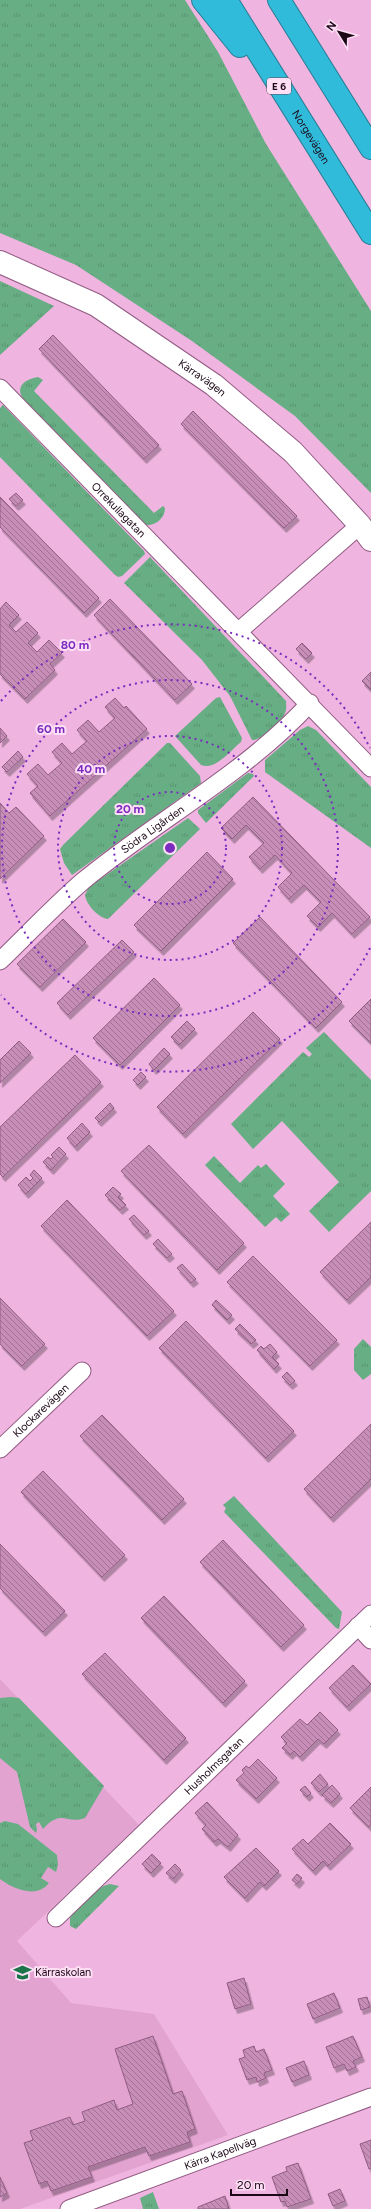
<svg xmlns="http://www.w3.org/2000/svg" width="371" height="2209" viewBox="0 0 371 2209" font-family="Figtree,sans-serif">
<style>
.built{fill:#e3a3d1}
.grass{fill:url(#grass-tufts)}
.building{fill:url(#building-back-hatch);stroke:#915c84;filter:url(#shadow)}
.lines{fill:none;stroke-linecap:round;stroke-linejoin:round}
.street-casing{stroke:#915b83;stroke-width:19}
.secondary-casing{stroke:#915b83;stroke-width:24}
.highway-casing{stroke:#297c95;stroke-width:24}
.street{stroke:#fff;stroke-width:17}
.secondary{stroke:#fff;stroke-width:22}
.highway{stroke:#31bbda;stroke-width:22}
.ring{fill:none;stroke:#7b2cbf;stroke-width:2;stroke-dasharray:2 4}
.labels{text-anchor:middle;stroke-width:4;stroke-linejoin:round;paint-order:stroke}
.shield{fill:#fedff5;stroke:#5f4859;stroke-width:1}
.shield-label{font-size:10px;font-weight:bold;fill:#1b0716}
.street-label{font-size:11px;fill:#1b0716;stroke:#fedff5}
.poi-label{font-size:11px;fill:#1b0716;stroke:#fedff5;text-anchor:start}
.centre{fill:#7b2cbf;stroke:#fedff5;stroke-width:2}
.ring-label{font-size:12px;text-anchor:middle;font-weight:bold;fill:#7b2cbf;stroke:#fedff5;stroke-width:4;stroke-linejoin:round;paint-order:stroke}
</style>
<defs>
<pattern id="grass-tufts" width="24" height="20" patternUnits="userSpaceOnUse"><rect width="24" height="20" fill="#67ae84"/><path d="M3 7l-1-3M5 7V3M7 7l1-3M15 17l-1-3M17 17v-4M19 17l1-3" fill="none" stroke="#599471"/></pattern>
<pattern id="building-back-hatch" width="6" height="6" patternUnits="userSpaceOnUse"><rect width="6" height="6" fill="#c78eb8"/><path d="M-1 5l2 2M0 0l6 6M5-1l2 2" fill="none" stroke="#a17295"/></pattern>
<filter id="shadow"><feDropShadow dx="2.5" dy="4.5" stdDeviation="0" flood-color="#0004"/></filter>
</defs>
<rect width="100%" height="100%" fill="#efb4df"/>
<!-- built -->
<path class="built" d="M0,1679L139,1825L17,1941L71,2003L154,2014L228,2135L20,2209H0Z"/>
<!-- grass -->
<path class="grass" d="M0,0H185L218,52L266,144L371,311V493L295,416L192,341L76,265L0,233Z
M0,281L54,306L0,355Z
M38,377L43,380L34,391L154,513L163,506L165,508C165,518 156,526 145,525L24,400C14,387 25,379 38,377Z
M3,405L144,551L145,554L122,576L118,577L114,574L0,457V408Z
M150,557L286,701C286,705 287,709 285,713C282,722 261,741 252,740L230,696L202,660L124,583Z
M220,697L242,738L241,742C231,750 215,771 201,765L175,736L216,698Z
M308,726L316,730L371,787V848L265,772V760L300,730Z
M167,743H170L200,776L201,783L72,875L64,863L60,849L63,845Z
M248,773L253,774L254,776L206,823L198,813V810Z
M188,818L200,829L108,919C98,918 86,904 85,895L89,887Z
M324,1032L371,1080V1191L329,1232L309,1211L339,1182L282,1121L253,1149L231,1124L303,1052L309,1057L312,1054L306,1048Z
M214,1156L240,1183L258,1165L261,1168L266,1164L285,1184L273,1196L290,1214L281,1222L276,1217L265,1227L205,1165Z
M363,1339L371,1347V1374L363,1380L354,1370V1349Z
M234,1496L342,1612L339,1629L336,1628L224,1512L226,1508L223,1505Z
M11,1697L19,1698L104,1786L85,1818C66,1825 62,1808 43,1829L39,1822L36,1824L37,1830L36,1833L30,1827L17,1772L0,1758V1698Z
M5,1821L18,1824L57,1855L58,1865L56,1872L48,1867L41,1878L49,1883C37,1899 13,1889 0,1879V1823Z
M110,1884L119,1886L76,1929L70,1926V1918C79,1906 95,1887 110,1884Z
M153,2192L159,2209H143L140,2198Z"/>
<!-- building -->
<path class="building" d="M53,335L159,445L144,459L39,349Z
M193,411L297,516L284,528L181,424Z
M16,493L23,500L16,506L9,499Z
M0,497L99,598L84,613L0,527Z
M110,599L192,684L175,700L94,615Z
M6,602L19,615L9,625L16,632L27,622L38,633L28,643L37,652L49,640L62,653L50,664L55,670L25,699L0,674V609Z
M302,643L312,653L306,659L296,649Z
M371,672V690L362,681Z
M115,698L124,708L126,706L147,729L50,816L30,793L38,786L27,774L38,764L48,775L62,763L52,752L62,743L72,754L87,741L77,730L88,720L99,732L115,718L105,707Z
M0,728L7,736L0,743Z
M18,751L23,757L7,772L2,767Z
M253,797L370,917L352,934L332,913L318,927L307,916L321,902L304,885L289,899L278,887L292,873L275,855L260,869L249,857L264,843L246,825L232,839L221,828Z
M0,803L9,813L16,807L44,836L0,879Z
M207,852L233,879L161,951L134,925Z
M260,917L342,1002L316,1028L233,943Z
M63,919L86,942L40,987L17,964Z
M122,940L134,952L68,1015L57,1003Z
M154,978L180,1005L120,1065L93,1038Z
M371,999V1043L349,1021Z
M253,1012L280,1039L183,1134L157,1107Z
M187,1021L195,1029L179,1045L171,1037Z
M19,1041L31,1053L0,1083V1060Z
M164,1048L170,1054L154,1070L149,1064Z
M75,1055L101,1082L3,1177L0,1174V1127Z
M141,1072L146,1077L138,1085L133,1080Z
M110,1103L114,1108L99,1122L95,1118Z
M82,1123L90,1132L75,1147L67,1138Z
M149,1145L244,1243L217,1270L121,1171Z
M59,1147L66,1154L51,1170L43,1162L48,1157L51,1159L53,1157L51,1155Z
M34,1170L42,1178L26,1194L18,1185L26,1177L30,1181L33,1178L30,1175Z
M113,1187L121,1194L118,1197L126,1205L120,1210L105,1195Z
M67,1200L174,1311L147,1336L41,1226Z
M134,1215L149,1231L144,1235L129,1219Z
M371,1222V1277L347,1300L320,1272Z
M158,1239L172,1254L167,1258L153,1244Z
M253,1256L337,1340L310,1366L227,1282Z
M182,1264L196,1279L191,1283L177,1268Z
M0,1298L45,1344L22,1366L0,1344Z
M216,1300L232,1315L227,1320L212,1305Z
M186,1321L294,1431L266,1458L159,1348Z
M240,1324L256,1340L251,1344L235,1329Z
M270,1344L277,1352L272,1357L279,1364L274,1369L257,1350L261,1346L264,1349Z
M287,1372L295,1381L290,1385L282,1377Z
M102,1415L184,1499L162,1520L80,1436Z
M371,1424V1479L331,1518L304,1489Z
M43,1471L125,1555L102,1577L21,1492Z
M223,1540L304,1625L281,1647L200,1562Z
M0,1544L65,1611L43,1632L0,1588Z
M164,1596L245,1681L223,1703L141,1618Z
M105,1653L186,1738L164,1760L82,1674Z
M353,1665L371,1684L347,1707L329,1688Z
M320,1712L338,1730L324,1744L318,1739L300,1757L294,1751L290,1755L282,1748L287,1743L281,1737L300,1719L307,1725Z
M258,1759L277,1778L256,1799L236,1780L244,1773L242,1770L246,1766L249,1768Z
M320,1774L328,1784L319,1792L311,1783Z
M332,1785L340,1794L331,1803L322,1795Z
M305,1786L311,1793L307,1797L300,1790Z
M371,1787V1824L369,1827L350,1808Z
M207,1802L238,1835L228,1847L218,1839L214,1842L202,1829L206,1825L195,1813Z
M330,1823L351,1844L328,1866L323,1861L313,1871L292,1849L303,1839L308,1844Z
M256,1848L279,1871L264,1886L260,1882L245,1898L224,1877Z
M152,1854L161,1863L151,1873L142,1864Z
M175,1864L181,1870L173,1879L166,1873Z
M297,1874L302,1878L297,1884L292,1880Z
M244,1978L251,2004L235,2009L227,1983Z
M334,1993L340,2008L313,2019L307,2004Z
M367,1997L370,2007L361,2010L358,1999Z
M153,2036L173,2094L182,2091L195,2129L187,2132L190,2142L149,2156L145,2147L88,2167L92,2177L51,2191L47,2181L39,2184L24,2143L33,2140L30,2131L70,2117L73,2125L85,2121L82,2112L114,2100L117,2110L133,2104L115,2049Z
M353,2036L362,2057L353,2061L356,2067L347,2071L344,2064L334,2068L326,2047Z
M254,2046L256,2052L264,2049L272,2070L264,2073L266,2078L257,2082L256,2077L247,2080L239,2059L245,2057L243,2050Z
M304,2061L309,2075L292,2082L286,2068Z
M371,2140V2168L369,2169L360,2144Z
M298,2163L311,2199L287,2207L285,2201L281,2202L272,2177L287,2171L286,2167Z
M0,2177L7,2193L0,2197Z
M340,2189L345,2201L333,2206L328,2194Z
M225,2196L229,2209H198V2207Z"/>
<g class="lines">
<defs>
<g id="street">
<path id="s1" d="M0,388L371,768"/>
<path d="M239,631L360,525"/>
<path id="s2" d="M0,961C27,935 54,906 83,881C157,820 245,774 310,703"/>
<path id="s3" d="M0,1449L82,1371"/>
<path d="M358,1626L371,1640"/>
<path id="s4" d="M56,1918L371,1614"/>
<path id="s5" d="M69,2209L371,2097"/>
</g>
<g id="secondary">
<path id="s6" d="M0,262L96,305L214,385L293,452L360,525L371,540"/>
</g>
<g id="highway">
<path d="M203,0L240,46"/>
<path id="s7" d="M226,0L371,233"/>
<path d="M279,0L371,148"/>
</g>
</defs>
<!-- street casing -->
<use href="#street" class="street-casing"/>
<!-- secondary casing -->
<use href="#secondary" class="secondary-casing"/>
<!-- highway casing -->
<use href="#highway" class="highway-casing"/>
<!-- street -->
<use href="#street" class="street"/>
<!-- secondary -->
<use href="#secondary" class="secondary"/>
<!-- highway -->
<use href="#highway" class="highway"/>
</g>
<!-- distance rings -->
<g class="ring">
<circle cx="170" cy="848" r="56"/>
<circle cx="170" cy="848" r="112"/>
<circle cx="170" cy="848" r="168"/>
<path d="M370 948A224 224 0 0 1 1 995M1 701A224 224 0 0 1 370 748"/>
</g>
<!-- icons -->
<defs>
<symbol id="school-bare" viewBox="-9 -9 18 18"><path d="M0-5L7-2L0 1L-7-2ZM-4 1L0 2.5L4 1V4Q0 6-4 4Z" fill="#1b7549" stroke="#fedff5" stroke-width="2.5" paint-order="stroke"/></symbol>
</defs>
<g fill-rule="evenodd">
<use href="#school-bare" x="10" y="1960" width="25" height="25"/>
</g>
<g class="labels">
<!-- shield labels -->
<rect class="shield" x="267" y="78" width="24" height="16" rx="3"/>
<g class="shield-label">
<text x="279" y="90">E 6</text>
</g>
<!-- street labels -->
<g class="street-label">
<text dy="4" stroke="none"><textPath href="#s7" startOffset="161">Norgevägen</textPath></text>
<text dy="4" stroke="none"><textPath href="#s6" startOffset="234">Kärravägen</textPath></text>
<text dy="4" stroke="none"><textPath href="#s1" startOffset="170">Orrekullagatan</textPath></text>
<text dy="4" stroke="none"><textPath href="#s2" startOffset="202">Södra Ligården</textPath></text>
<text dy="4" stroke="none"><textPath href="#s3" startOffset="56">Klockarevägen</textPath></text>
<text dy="4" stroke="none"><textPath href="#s4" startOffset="219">Husholmsgatan</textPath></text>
<text dy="4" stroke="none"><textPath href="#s5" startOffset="161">Kärra Kapellväg</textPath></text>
</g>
<!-- poi labels -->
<g class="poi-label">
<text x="35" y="1976">Kärraskolan</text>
</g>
</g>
<circle cx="170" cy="848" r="6" class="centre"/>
<g class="ring-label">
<text x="75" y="649">80 m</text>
<text x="51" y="733">60 m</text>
<text x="91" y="773">40 m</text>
<text x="130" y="813">20 m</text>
</g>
<!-- north arrow -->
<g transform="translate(339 32) rotate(307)" stroke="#fedff5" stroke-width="3" paint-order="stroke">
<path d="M0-3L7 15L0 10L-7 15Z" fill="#1b0716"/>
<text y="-6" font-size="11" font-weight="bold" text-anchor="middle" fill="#1b0716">N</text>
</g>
<!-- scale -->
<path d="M231 2189v6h56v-6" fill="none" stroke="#1b0716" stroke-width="2"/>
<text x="237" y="2189" font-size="12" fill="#1b0716" stroke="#fedff5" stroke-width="3" paint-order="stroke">20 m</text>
</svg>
